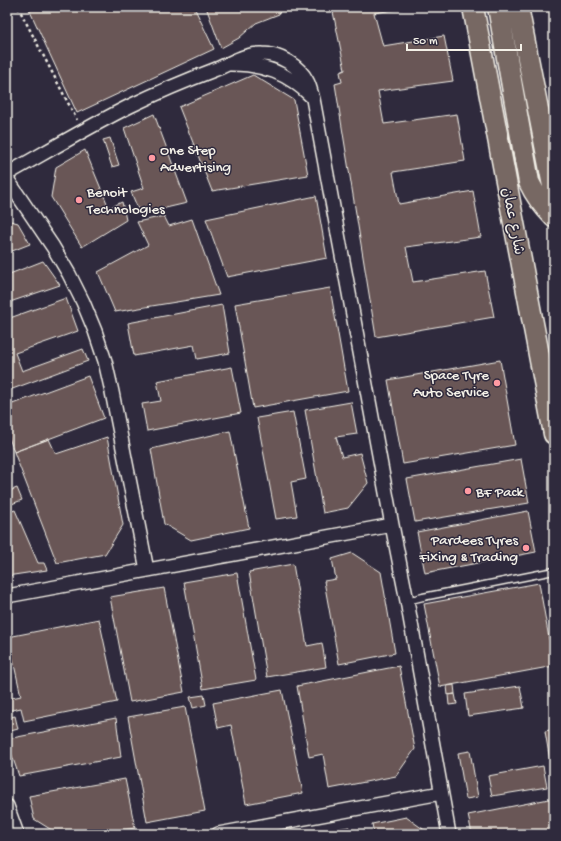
<svg xmlns="http://www.w3.org/2000/svg" width="561" height="841" viewBox="0 0 561 841" font-family="'Gochi Hand','Playpen Sans Arabic',sans-serif">
<style>
.building{fill:#695657;stroke:#f4f1e8}
.lines{fill:none;stroke-linecap:round;stroke-linejoin:round}
.service-casing{stroke:#f4f1e8;stroke-width:9}
.minor-casing{stroke:#f4f1e8;stroke-width:16}
.primary-casing{stroke:#f4f1e8;stroke-width:23}
.path{stroke:#f4f1e8;stroke-width:2.5;stroke-dasharray:3 3;stroke-linecap:butt}
.service{stroke:#2f2a3d;stroke-width:6}
.minor{stroke:#2f2a3d;stroke-width:13}
.primary{stroke:#776864;stroke-width:20}
.poi-dot{fill:#ff9aa2;stroke:#2f2a3d;stroke-width:1.5}
.labels{text-anchor:middle;stroke-width:3;stroke-linejoin:round;paint-order:stroke}
.poi-label{font-size:15px;fill:#f4f1e8;stroke:#2f2a3d;text-anchor:start}
.street-label{font-size:15px;fill:#f4f1e8;stroke:#2f2a3d}
</style>
<rect width="100%" height="100%" fill="#2f2a3d"/>
<filter id="ink" filterUnits="userSpaceOnUse"><feTurbulence type="fractalNoise" baseFrequency=".025" numOctaves="2"/><feDisplacementMap in="SourceGraphic" scale="8" xChannelSelector="R" yChannelSelector="G"/><feConvolveMatrix kernelMatrix="1 2 1 2 8 2 1 2 1" color-interpolation-filters="sRGB"/></filter>
<g filter="url(#ink)">
<!-- building -->
<path class="building" d="M28,7H194L214,49L77,113Z
M206,7H281L279,14L256,23L239,38L221,48Z
M332,7H413L374,13L383,46L444,36L453,81L378,91L384,124L457,114L465,161L393,172L399,204L473,191L481,237L406,247L413,282L485,271L494,317L376,337L335,84L342,82L340,72L345,70Z
M253,75L294,100L308,175L212,191L179,107Z
M154,114L187,203L140,214L131,192L144,188L124,128Z
M110,138L119,165L112,167L103,140Z
M85,150L109,208L122,202L126,220L82,247L51,197L56,167Z
M316,196L327,258L227,277L206,219Z
M164,216L169,226L192,219L219,295L115,312L98,272L148,245L137,222Z
M7,220L18,223L30,244L7,253Z
M43,261L60,285L7,303V275Z
M330,288L348,391L253,408L235,304Z
M66,298L78,331L15,353L22,371L83,349L88,361L7,391V319Z
M222,305L230,353L197,359L194,345L134,356L128,323Z
M500,360L515,445L403,464L388,380Z
M232,367L241,413L147,431L142,404L161,401L157,381Z
M88,376L104,418L14,452L7,432V406Z
M351,402L357,434L336,437L342,457L360,453L368,483L348,508L323,513L305,410Z
M293,412L306,479L291,482L297,516L276,519L257,418Z
M230,431L249,528L191,540L164,524L151,449Z
M107,437L123,525L105,554L57,563L14,452L49,439L56,454Z
M521,459L529,503L415,522L407,479Z
M17,488L22,500L9,505L7,499V492Z
M15,510L38,563H44L47,570L7,576V513Z
M528,511L536,552L425,573L417,532Z
M352,553L381,572L395,653L339,664L324,581L336,579L332,559Z
M293,564L307,646L322,643L326,667L267,677L249,572Z
M237,573L256,680L203,689L184,582Z
M539,583L554,666L440,687L424,604Z
M164,588L184,692L130,702L110,597Z
M99,619L117,702L24,721L21,708L7,711V699L21,696L8,637Z
M399,666L415,749L396,776L329,789L323,754L309,757L297,686Z
M454,685L455,694L448,695L447,686Z
M520,686L524,708L468,716L465,694Z
M282,690L303,793L246,804L231,725L218,728L213,703Z
M455,694L457,704L449,705L448,695Z
M204,695L206,705L193,708L190,697Z
M185,707L205,811L147,822L128,717Z
M15,716L18,729L7,732V718Z
M116,718L121,757L19,776L7,741V739Z
M554,729V760L550,761L545,731Z
M470,751L478,797L466,799L458,753Z
M543,766L547,787L492,796L488,776Z
M125,779L135,828L98,834H58L34,819L29,796Z
M554,798V834H491V833L486,834H472L468,815Z
M406,817L430,834H374L372,824Z
M349,827L350,834H307Z"/>
<g class="lines">
<defs>
<path id="service" d="M407,601L423,597L554,571"/>
<path id="minor" d="M231,64C263,64 288,73 311,96
M7,174C48,151 88,127 130,106C157,93 185,81 214,70C230,64 245,53 262,54C280,54 299,66 307,81C310,86 311,93 313,99L392,525L407,601L449,834
M7,179L53,247L69,274L83,302L95,331L105,361L112,392L147,570
M7,596L392,525
M7,806L17,834
M218,834L441,793"/>
<path id="primary" d="M473,7L554,434
M498,7L529,182C535,195 543,206 554,217
M518,7L554,191"/>
</defs>
<!-- service casing -->
<use href="#service" class="service-casing"/>
<!-- minor casing -->
<use href="#minor" class="minor-casing"/>
<!-- primary casing -->
<use href="#primary" class="primary-casing"/>
<!-- path -->
<path class="path" d="M18,7L77,120"/>
<!-- service -->
<use href="#service" class="service"/>
<!-- minor -->
<use href="#minor" class="minor"/>
<!-- primary -->
<use href="#primary" class="primary"/>
</g>
</g>
<!-- markers -->
<g class="poi-dot">
<circle cx="152" cy="158" r="4"/>
<circle cx="79" cy="200" r="4"/>
<circle cx="497" cy="383" r="4"/>
<circle cx="468" cy="491" r="4"/>
<circle cx="526" cy="548" r="4"/>
</g>
<g class="labels">
<!-- poi labels -->
<g class="poi-label">
<text x="160" y="154">One Step<tspan x="160" dy="17">Advertising</tspan></text>
<text x="87" y="196">Benoit<tspan x="87" dy="17">Technologies</tspan></text>
<text x="489" y="379" text-anchor="end">Space Tyre<tspan x="489" dy="17">Auto Service</tspan></text>
<text x="476" y="496">BF Pack</text>
<text x="518" y="544" text-anchor="end">Pardees Tyres<tspan x="518" dy="17">Fixing &amp; Trading</tspan></text>
</g>
<!-- street labels -->
<g class="street-label">
<text transform="translate(514 221) rotate(79)" y="5">شارع عمان</text>
</g>
</g>
<!-- margin -->
<rect width="561" height="841" fill="none" stroke="#2f2a3d" stroke-width="24"/>
<rect x="12" y="12" width="537" height="817" fill="none" stroke="#f4f1e8" stroke-width="1.5" filter="url(#ink)"/>
<!-- scale -->
<path d="M407 44v6h114v-6" fill="none" stroke="#f4f1e8" stroke-width="2"/>
<text x="413" y="44" font-size="12" fill="#f4f1e8" stroke="#2f2a3d" stroke-width="3" paint-order="stroke">50 m</text>
</svg>
